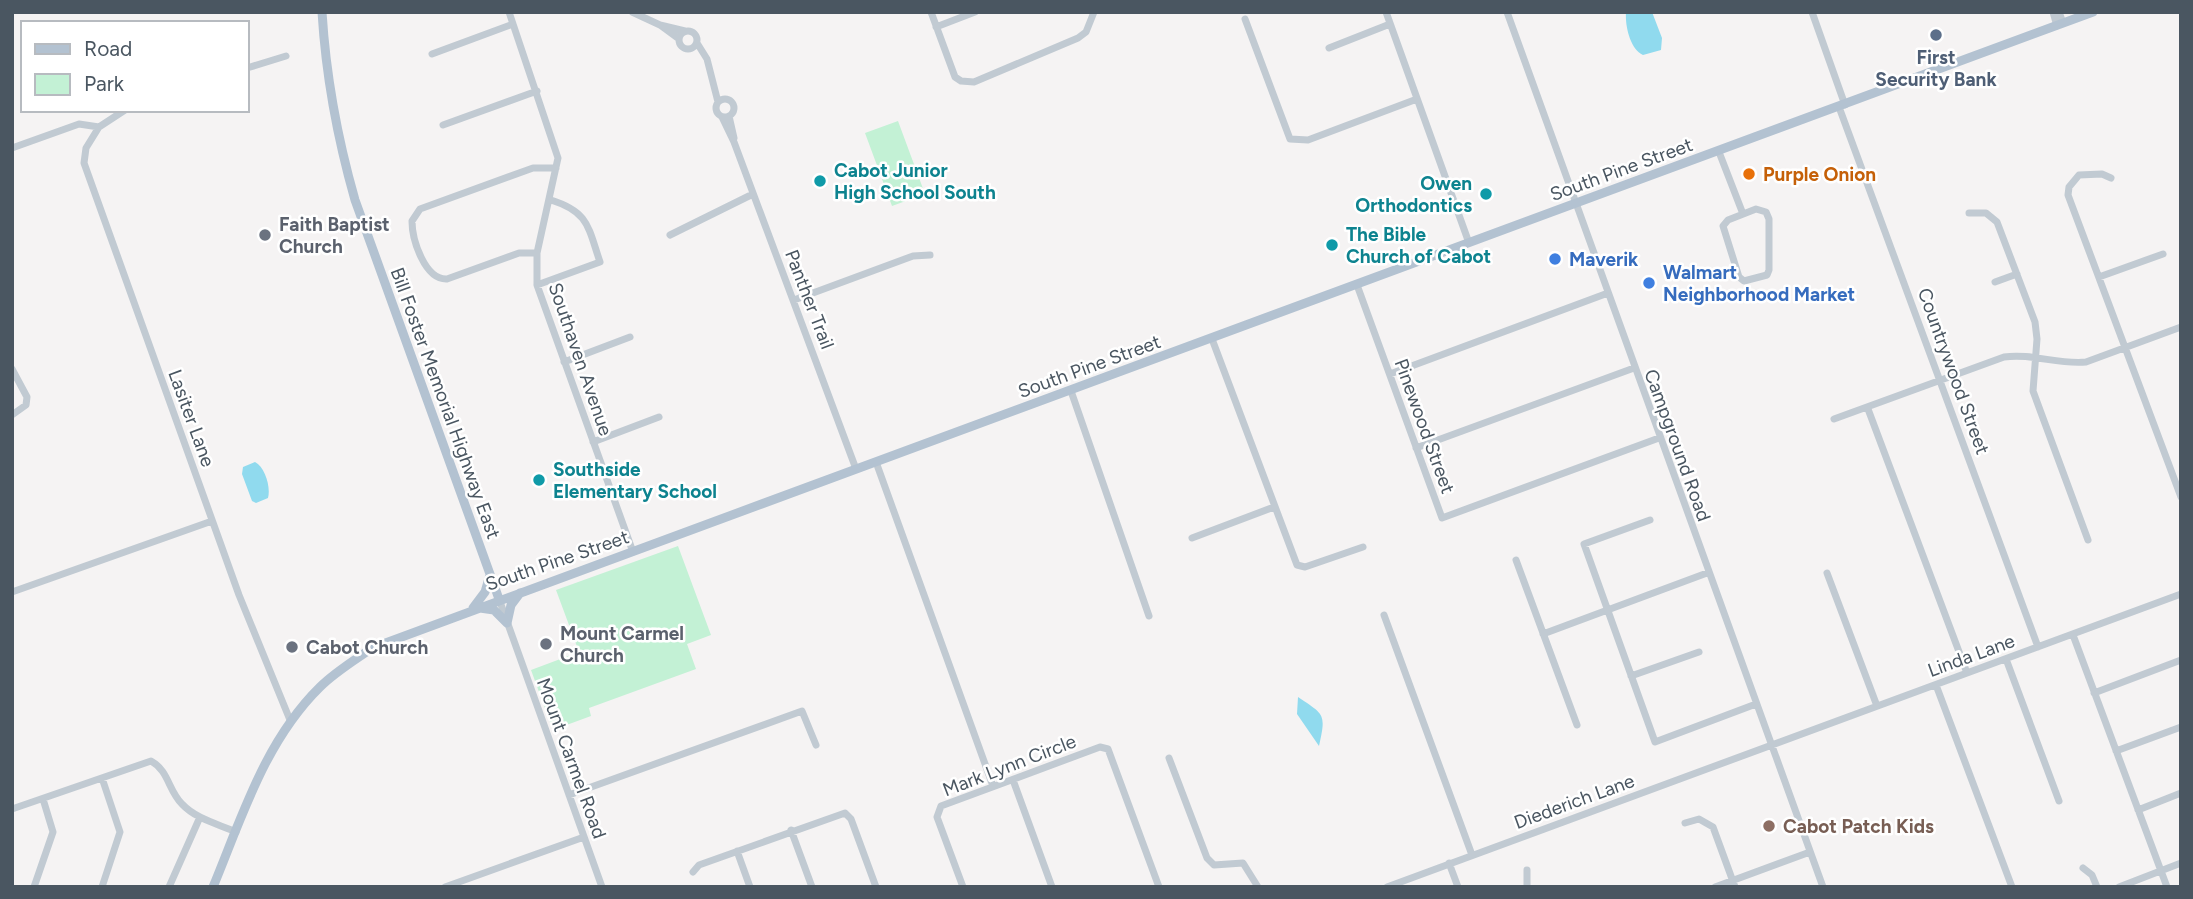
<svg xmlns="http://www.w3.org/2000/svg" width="2193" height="899" viewBox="0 0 2193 899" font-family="Figtree,sans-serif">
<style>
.green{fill:#c3f1d5}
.water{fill:#90daee}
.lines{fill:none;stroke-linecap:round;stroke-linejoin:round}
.minor{stroke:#c1cad2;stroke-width:7}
.major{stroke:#b3c2d1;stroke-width:9}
.service-dot{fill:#5c6f8a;stroke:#fff;stroke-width:2.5}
.food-dot{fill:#e8710a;stroke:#fff;stroke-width:2.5}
.culture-dot{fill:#0f9aa8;stroke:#fff;stroke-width:2.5}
.worship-dot{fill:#6b7280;stroke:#fff;stroke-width:2.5}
.shop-dot{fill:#3f7fe0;stroke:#fff;stroke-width:2.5}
.education-dot{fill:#8d6e63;stroke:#fff;stroke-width:2.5}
.labels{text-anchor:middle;stroke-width:5;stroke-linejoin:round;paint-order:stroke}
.service-label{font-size:19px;font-weight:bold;fill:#4e5e75;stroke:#fff}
.street-label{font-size:19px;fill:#4a5661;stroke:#fff}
.culture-label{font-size:19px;font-weight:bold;fill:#0d838f;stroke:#fff;text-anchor:start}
.food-label{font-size:19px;font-weight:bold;fill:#c56008;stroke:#fff;text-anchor:start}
.worship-label{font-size:19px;font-weight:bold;fill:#5b616d;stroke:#fff;text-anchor:start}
.shop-label{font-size:19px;font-weight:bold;fill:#366cbe;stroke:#fff;text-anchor:start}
.education-label{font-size:19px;font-weight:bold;fill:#785e54;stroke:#fff;text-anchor:start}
</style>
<rect width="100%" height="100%" fill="#f5f3f3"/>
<!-- green -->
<path class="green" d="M898,121L925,194L892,206L865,133Z
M678,546L711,635L687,644L696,669L589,708L591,716L553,730L531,670L579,652L556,590Z"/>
<!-- water -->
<path class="water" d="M1626,12H1652L1662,38L1661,50L1643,55C1630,49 1625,26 1626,12Z
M255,462C265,467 271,487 268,498L256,503L252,501L242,474L243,467Z
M1298,697C1325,715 1326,714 1319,746L1297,714Z"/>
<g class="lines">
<!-- minor -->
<path class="minor" d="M509,12L558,158L537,253V285L633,552
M632,12L660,25L685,31
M931,12L955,77L961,81L974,82L1078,38L1086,32L1094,12
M1386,12L1469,243
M1507,12L1823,887
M1812,12L1845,105
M2053,12L2057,26
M2059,12L2063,23
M1245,19L1290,139L1308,140L1417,99
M660,25L679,39
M936,27L975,12
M679 40a9 9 0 1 1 18 0a9 9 0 1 1-18 0Z
M697,43L707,59L718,102
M1329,48L1390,24
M432,54L513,24
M247,68L286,56
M716 108a9 9 0 1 1 18 0a9 9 0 1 1-18 0Z
M1839,107L2038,647
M729,116L734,138
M722,117L734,142L856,469
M443,125L537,91
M99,127L86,148L84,163L239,595L290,720
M12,148L79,124L99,127L125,110
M1719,152L1743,214
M2111,178L2102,174L2079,175L2069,187L2068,195L2181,497
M1756,209L1766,212L1769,219V270L1767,275L1744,281L1739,277L1723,226L1728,220Z
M1969,213H1986L1997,222L2035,322L2037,339L2033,391L2088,540
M670,235L753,194
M537,253H519L447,279C425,280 412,240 412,221L420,209L533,168H556
M2099,277L2163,254
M1995,282L2017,274
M537,285L600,262C588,227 589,212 551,200
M1357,285L1442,518L1659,438
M794,300L913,256L930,255
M1212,339L1297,565L1305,567L1363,547
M564,362L630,337
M12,369L27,397L26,405L12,415
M1390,374L1608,293
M1071,391L1149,616
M1868,409L1967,673
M1834,419L2004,357C2032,353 2059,365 2086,362L2181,327
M593,442L659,417
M1416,448L1634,368
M876,462L993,786
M1650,520L1584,544L1655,742L1756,704
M1192,538L1274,507
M1516,560L1577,725
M1827,573L1877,706
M12,592L212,521
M499,599L602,887
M1384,615L1472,855
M1543,634L1707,573
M2073,635L2167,887
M2006,659L2059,801
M1631,676L1699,652
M1936,685L2012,887
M2094,693L2181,660
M2116,751L2181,727
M1169,758L1207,858L1214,865L1243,863L1258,887
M1013,780L1052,887
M569,795L802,711L816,745
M12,809L151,761C169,771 168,790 182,804C196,819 218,824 236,832
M2138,810L2181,793
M1685,823L1699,819L1713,827L1735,887
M791,830L812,887
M737,851L750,887
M1449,863L1458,887
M2083,868L2092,875L2097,887
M1527,870V887
M693,872L699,865L845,813L851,819L876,887
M34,887L53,832L43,799
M102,887L120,832L102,778
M169,887L200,817
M445,887L584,837
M963,887L937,817L941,806L1100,747L1108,749L1159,887
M1387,887L2181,594
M1715,887L1810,852
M2119,887L2181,863"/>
<!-- major -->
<path class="major" d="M322,12C326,77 337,137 355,200L499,599
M473,608L485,592L490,575
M480,608L494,610L507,623
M507,623L511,605L520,593
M213,887C242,817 265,741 320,687C335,672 355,660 372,648L2093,12"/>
</g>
<!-- markers -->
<circle class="service-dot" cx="1936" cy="35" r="7"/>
<circle class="food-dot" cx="1749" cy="174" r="7"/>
<g class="culture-dot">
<circle cx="820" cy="181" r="7"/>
<circle cx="1486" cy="194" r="7"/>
<circle cx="1332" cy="245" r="7"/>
<circle cx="539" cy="480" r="7"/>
</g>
<g class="worship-dot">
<circle cx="265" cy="235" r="7"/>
<circle cx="546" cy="644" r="7"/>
<circle cx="292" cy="647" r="7"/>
</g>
<g class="shop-dot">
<circle cx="1555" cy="259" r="7"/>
<circle cx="1649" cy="283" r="7"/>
</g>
<circle class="education-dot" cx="1769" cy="826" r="7"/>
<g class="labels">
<!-- service labels -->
<g class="service-label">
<text x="1936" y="64">First<tspan x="1936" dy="22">Security Bank</tspan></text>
</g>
<!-- street labels -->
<g class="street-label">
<text transform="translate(1621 169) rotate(-20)" y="7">South Pine Street</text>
<text transform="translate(810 299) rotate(69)" y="7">Panther Trail</text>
<text transform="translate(581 359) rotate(71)" y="7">Southaven Avenue</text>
<text transform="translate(1089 366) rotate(-20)" y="7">South Pine Street</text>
<text transform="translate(1954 371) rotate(70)" y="7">Countrywood Street</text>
<text transform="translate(446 403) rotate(70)" y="7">Bill Foster Memorial Highway East</text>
<text transform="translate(192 418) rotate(70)" y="7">Lasiter Lane</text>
<text transform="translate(1425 426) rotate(70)" y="7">Pinewood Street</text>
<text transform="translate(1678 445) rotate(70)" y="7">Campground Road</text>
<text transform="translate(557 560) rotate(-19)" y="7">South Pine Street</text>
<text transform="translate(1971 655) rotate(-20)" y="7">Linda Lane</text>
<text transform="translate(572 758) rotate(70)" y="7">Mount Carmel Road</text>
<text transform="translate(1009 765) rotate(-21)" y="7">Mark Lynn Circle</text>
<text transform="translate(1574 801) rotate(-20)" y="7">Diederich Lane</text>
</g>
<!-- culture labels -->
<g class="culture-label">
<text x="834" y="177">Cabot Junior<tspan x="834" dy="22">High School South</tspan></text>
<text x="1472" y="190" text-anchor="end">Owen<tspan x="1472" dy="22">Orthodontics</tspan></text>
<text x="1346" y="241">The Bible<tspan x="1346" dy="22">Church of Cabot</tspan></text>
<text x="553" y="476">Southside<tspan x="553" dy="22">Elementary School</tspan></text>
</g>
<!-- food labels -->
<g class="food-label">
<text x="1763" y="181">Purple Onion</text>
</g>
<!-- worship labels -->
<g class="worship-label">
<text x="279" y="231">Faith Baptist<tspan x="279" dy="22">Church</tspan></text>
<text x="560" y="640">Mount Carmel<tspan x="560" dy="22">Church</tspan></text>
<text x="306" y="654">Cabot Church</text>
</g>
<!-- shop labels -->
<g class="shop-label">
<text x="1569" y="266">Maverik</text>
<text x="1663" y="279">Walmart<tspan x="1663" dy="22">Neighborhood Market</tspan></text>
</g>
<!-- education labels -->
<g class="education-label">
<text x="1783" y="833">Cabot Patch Kids</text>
</g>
</g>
<!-- border -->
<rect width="2193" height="899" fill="none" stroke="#4a5661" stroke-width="28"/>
<!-- legend -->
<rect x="21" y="21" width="228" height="91" fill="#ffffff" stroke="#b7bbc0" stroke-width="2"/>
<rect x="35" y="44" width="35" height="10" fill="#b3c2d1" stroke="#b7bbc0" stroke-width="2"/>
<text x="84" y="56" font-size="21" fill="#4a5661">Road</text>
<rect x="35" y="74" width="35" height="21" fill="#c3f1d5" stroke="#b7bbc0" stroke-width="2"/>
<text x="84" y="91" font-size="21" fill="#4a5661">Park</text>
</svg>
